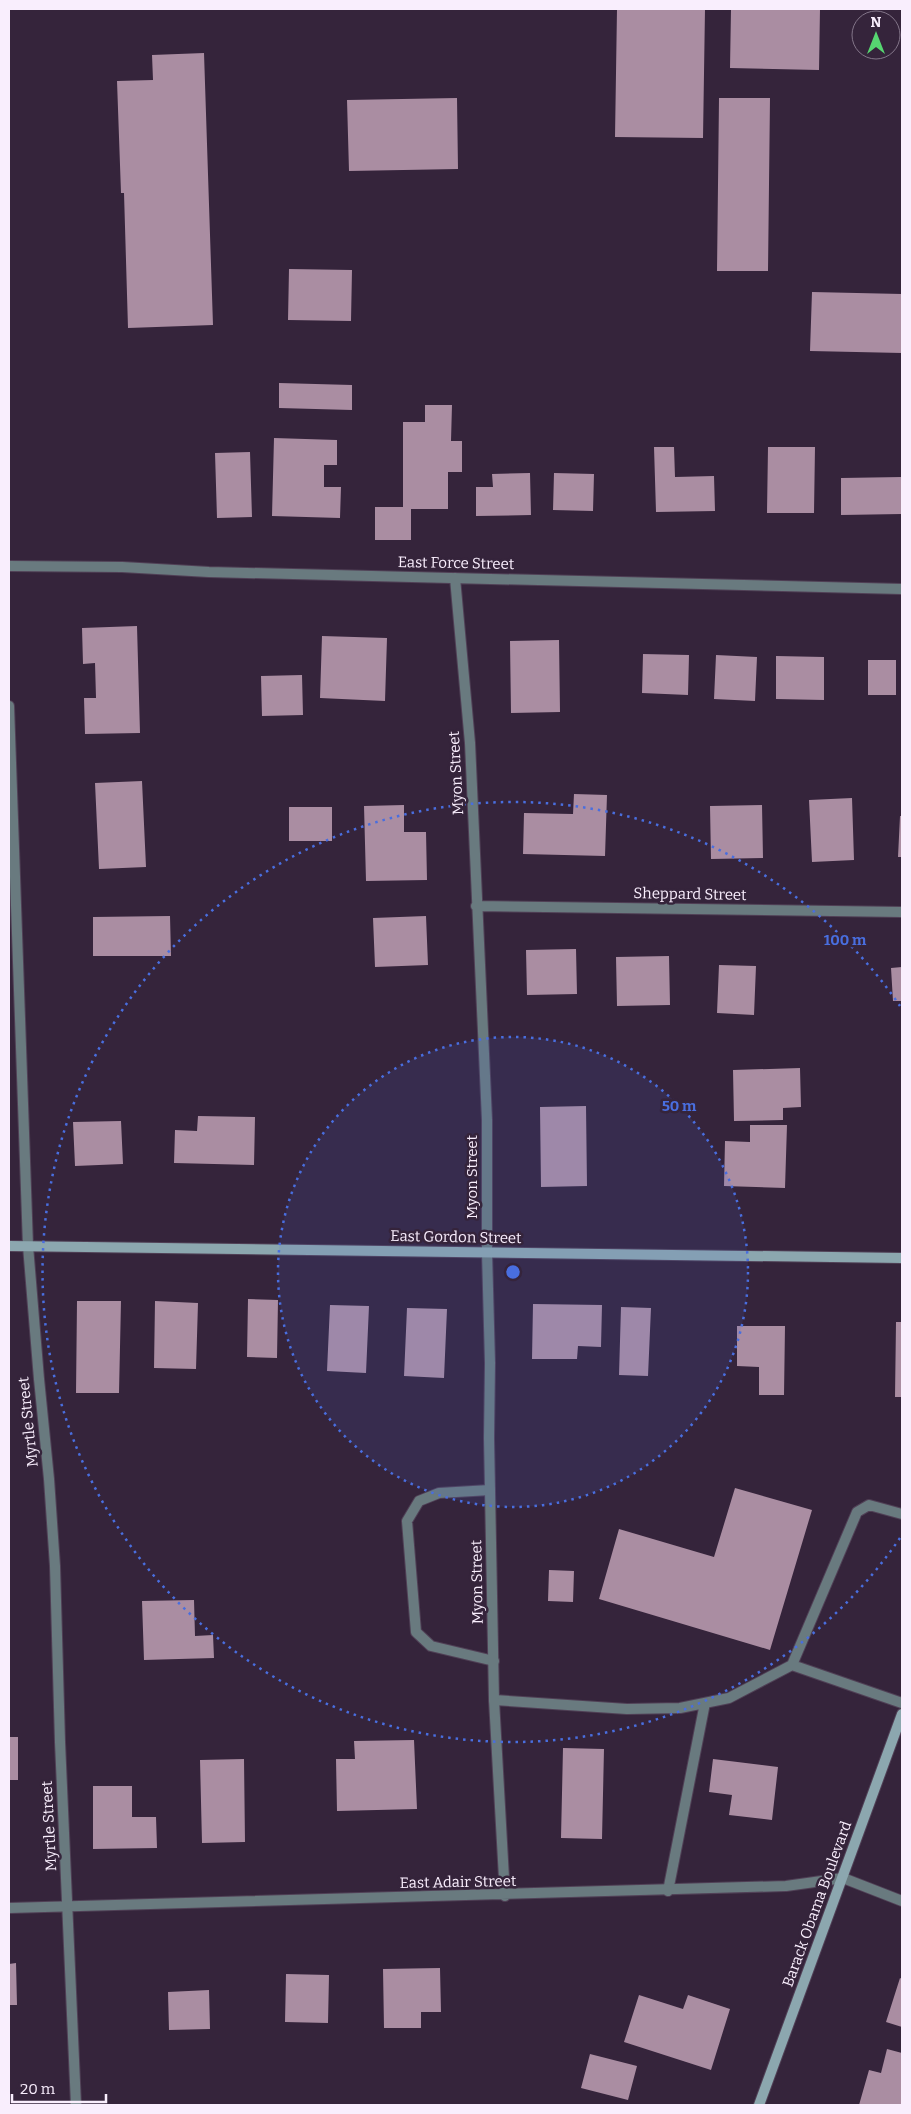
<svg xmlns="http://www.w3.org/2000/svg" width="911" height="2114" viewBox="0 0 911 2114" font-family="Bitter,serif">
<style>
.building{fill:#aa8da2}
.lines{fill:none;stroke-linecap:round;stroke-linejoin:round}
.lane-casing{stroke:#504056;stroke-width:12}
.street-casing{stroke:#504056;stroke-width:12}
.secondary-casing{stroke:#504056;stroke-width:12}
.lane{stroke:#697a7f;stroke-width:10}
.street{stroke:#697a7f;stroke-width:10}
.secondary{stroke:#8ca7af;stroke-width:10}
.ring{fill:none;stroke:#496edf;stroke-width:2.5;stroke-dasharray:2.5 5}
.labels{text-anchor:middle;stroke-width:5;stroke-linejoin:round;paint-order:stroke}
.street-label{font-size:15px;fill:#f9eefd;stroke:#35243b}
.centre{fill:#496edf;stroke:#35243b;stroke-width:2.5}
.ring-label{font-size:15px;text-anchor:middle;font-weight:bold;fill:#496edf;stroke:#35243b;stroke-width:5;stroke-linejoin:round;paint-order:stroke}
</style>
<rect width="100%" height="100%" fill="#35243b"/>
<!-- building -->
<path class="building" d="M617,9H705L703,138L615,137Z
M731,9H820L819,70L730,68Z
M204,53L213,325L128,328L124,193H121L117,81L153,80L152,55Z
M457,98L458,169L349,171L347,100Z
M719,98H770L768,271H717Z
M289,269L352,270L351,321L288,320Z
M812,292L902,294V353L810,351Z
M279,383L352,385V410L279,408Z
M425,405H452L451,441H462V472H448V509H411V540H375V507H403V422H425Z
M274,438L337,440V465H324V487H341L340,518L272,516Z
M654,447H674L675,477L714,476L715,511L656,512Z
M768,447H815L814,513H767Z
M250,452L252,517L217,518L215,453Z
M530,473L531,515L476,516V487H493L492,474Z
M554,473L594,474L593,511L553,510Z
M902,477V514L841,515V478Z
M137,626L140,733L85,734L84,698H96L95,663L83,664L82,628Z
M322,636L387,638L385,701L320,698Z
M559,640L560,712L511,713L510,641Z
M643,654L689,655L688,695L642,693Z
M716,655L757,657L755,701L714,699Z
M776,656L824,657V700L776,699Z
M868,660H896V695H868Z
M302,675L303,715L262,716L261,676Z
M142,781L146,867L99,869L95,783Z
M574,794L607,795L605,856L523,854L524,813L573,814Z
M852,798L854,860L812,862L809,800Z
M404,805V832H426L427,880L366,881L364,806Z
M762,805L763,858L711,859L710,806Z
M289,807H332V841H289Z
M900,816H902V857H898Z
M170,916L171,956H93V917Z
M426,916L428,965L375,967L373,918Z
M576,949L577,994L527,995L526,950Z
M669,956L670,1005L617,1006L616,957Z
M719,965L756,966L754,1015L717,1013Z
M902,967V1001H893L891,968Z
M800,1068L801,1107L783,1108V1120L734,1121L733,1070Z
M586,1106L587,1186L541,1187L540,1107Z
M198,1116L255,1117L254,1165L174,1163L175,1130L197,1131Z
M121,1121L123,1164L75,1166L73,1122Z
M750,1125H787L785,1188L724,1186L725,1141L750,1142Z
M248,1299L278,1300L277,1358L247,1357Z
M77,1301H121L119,1393H76Z
M155,1301L198,1303L196,1369L154,1368Z
M533,1304L602,1305L601,1347L578,1346L577,1359H532Z
M330,1305L369,1306L366,1373L327,1371Z
M621,1307L651,1308L648,1376L619,1375Z
M407,1308L447,1309L444,1378L404,1376Z
M896,1322H902V1397H895Z
M737,1326H785L784,1395H759V1367L737,1366Z
M735,1488L812,1510L770,1650L599,1599L619,1529L714,1557Z
M549,1570L574,1571L573,1602L548,1601Z
M194,1600L195,1636L213,1635L214,1658L144,1660L142,1601Z
M9,1737H18V1780H9Z
M414,1740L417,1809L337,1811L336,1759H355L354,1741Z
M563,1748L604,1749L602,1839L561,1838Z
M244,1759L245,1842L202,1843L200,1760Z
M713,1759L778,1767L772,1820L729,1815L732,1795L709,1792Z
M93,1786H132V1817H156L157,1848L93,1849Z
M16,1963L17,2005H9V1964Z
M440,1968L441,2012H421V2028H384L383,1969Z
M286,1974L329,1975L328,2023L285,2022Z
M900,1978L902,1979V2027L886,2022Z
M209,1990L210,2029L169,2030L168,1992Z
M639,1995L683,2009L688,1995L730,2009L711,2070L624,2042Z
M887,2049L902,2053V2105H859L869,2070L881,2073Z
M590,2054L637,2066L628,2100L581,2088Z"/>
<g class="lines">
<defs>
<path id="lane" d="M490,1490L439,1493L419,1501L407,1521L416,1632L431,1646L494,1661
M792,1665L902,1703
M494,1700L627,1709L680,1708L729,1698L792,1665L857,1512L869,1505L902,1514
M668,1891L705,1703"/>
<path id="street" d="M9,566L122,567L209,572L902,589
M455,578L470,743L487,1120V1252L490,1363L489,1438L494,1700L505,1896
M9,706L28,1246L39,1379L49,1479L55,1566L60,1742L76,2105
M476,906L902,912
M9,1908L786,1886L843,1878L902,1901"/>
<path id="secondary" d="M9,1246L902,1258
M759,2105L902,1714"/>
</defs>
<!-- lane casing -->
<use href="#lane" class="lane-casing"/>
<!-- street casing -->
<use href="#street" class="street-casing"/>
<!-- secondary casing -->
<use href="#secondary" class="secondary-casing"/>
<!-- lane -->
<use href="#lane" class="lane"/>
<!-- street -->
<use href="#street" class="street"/>
<!-- secondary -->
<use href="#secondary" class="secondary"/>
</g>
<!-- distance rings -->
<circle cx="513" cy="1272" r="235" fill="#496edf" fill-opacity=".12"/>
<g class="ring">
<circle cx="513" cy="1272" r="235"/>
<path d="M900 1538A470 470 0 1 1 900 1006"/>
</g>
<g class="labels">
<!-- street labels -->
<g class="street-label">
<text transform="translate(456 563) rotate(1)" y="5">East Force Street</text>
<text transform="translate(456 773) rotate(-93)" y="5">Myon Street</text>
<text transform="translate(690 894) rotate(1)" y="5">Sheppard Street</text>
<text transform="translate(472 1177) rotate(-90)" y="5">Myon Street</text>
<text transform="translate(456 1237) rotate(1)" y="5">East Gordon Street</text>
<text transform="translate(28 1422) rotate(-96)" y="5">Myrtle Street</text>
<text transform="translate(477 1582) rotate(-91)" y="5">Myon Street</text>
<text transform="translate(49 1826) rotate(-93)" y="5">Myrtle Street</text>
<text transform="translate(458 1882) rotate(-1)" y="5">East Adair Street</text>
<text transform="translate(817 1904) rotate(-70)" y="5">Barack Obama Boulevard</text>
</g>
</g>
<circle cx="513" cy="1272" r="8" class="centre"/>
<g class="ring-label">
<text x="845" y="945">100 m</text>
<text x="679" y="1111">50 m</text>
</g>
<!-- border -->
<rect width="911" height="2114" fill="none" stroke="#f9eefd" stroke-width="20"/>
<!-- north arrow -->
<g transform="translate(876 35)"><circle r="24" fill="#35243b" stroke="#837589"/>
<path d="M0-4L9 19L0 12L-9 19Z" fill="#56d671"/>
<text y="-8" font-size="14" font-weight="bold" text-anchor="middle" fill="#f9eefd">N</text>
</g>
<!-- scale -->
<path d="M12 2094v8h94v-8" fill="none" stroke="#f9eefd" stroke-width="2.5"/>
<text x="20" y="2094" font-size="15" fill="#f9eefd" stroke="#35243b" stroke-width="4" paint-order="stroke">20 m</text>
</svg>
